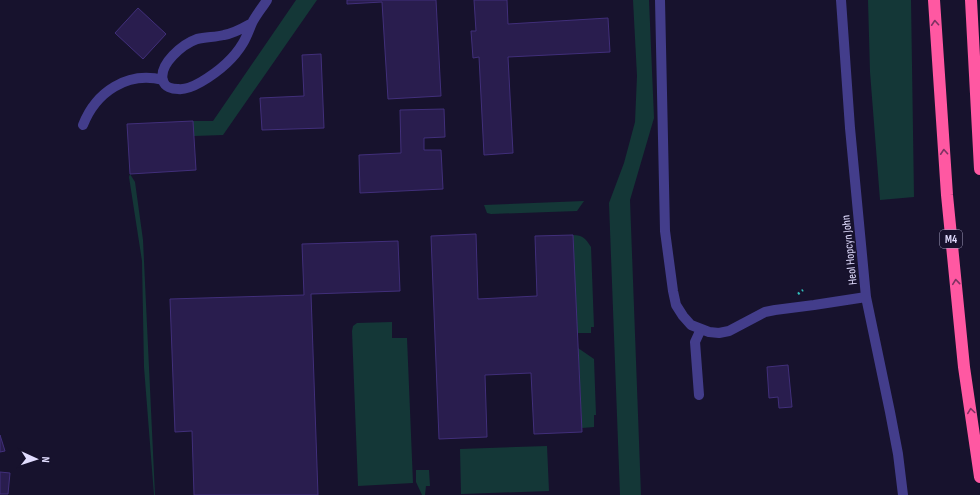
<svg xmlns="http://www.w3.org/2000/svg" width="980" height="495" viewBox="0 0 980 495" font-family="'Sofia Sans Condensed',sans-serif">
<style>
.green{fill:#143737}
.building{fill:#291d4e;stroke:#412f7a}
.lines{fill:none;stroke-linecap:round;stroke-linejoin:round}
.path{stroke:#31bfbc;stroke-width:2.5;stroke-dasharray:2 3;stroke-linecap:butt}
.minor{stroke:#433d8b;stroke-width:10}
.highway{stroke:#ff58a2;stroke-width:12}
.oneway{stroke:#7f3262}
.labels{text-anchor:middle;stroke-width:3;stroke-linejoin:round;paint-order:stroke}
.shield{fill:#17122d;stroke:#a5a0c0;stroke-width:1}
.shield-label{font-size:11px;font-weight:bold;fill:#e2ddff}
.street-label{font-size:12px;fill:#e2ddff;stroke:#17122d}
</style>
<rect width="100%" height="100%" fill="#17122d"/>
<!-- green -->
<path class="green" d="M296,0H317L223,135L194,136L193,121H213Z
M633,0H649L654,118L630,200L641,495H620L609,203L624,163L635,122L637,76Z
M868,0H911L914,197L880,200L870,72Z
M130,174L135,182L143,240L155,495H154L144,367L142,261L129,177Z
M584,201L577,211L491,214L487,213L484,205Z
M573,235C583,235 586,239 591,247L594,327H591V333H577Z
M392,322V338H407L413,483L358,486L352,331L353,326L357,323Z
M578,348L594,359L596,415H594V427L582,428Z
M547,446L549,491L461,494L460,449Z
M416,470H429L430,486H426L425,495H422L416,482Z"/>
<!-- building -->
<path class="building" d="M347,0H436L441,96L388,99L382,2L347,4Z
M474,0H507L508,24L608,18L610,52L508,57L513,153L484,155L479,57L473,58L471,31H476Z
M138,8L166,34L143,59L115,33Z
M321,54L324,128L262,130L260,98L304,96L302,55Z
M444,109L445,137L424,138V150H441L443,189L360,193L359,155L401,153L400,110Z
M193,121L196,170L130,174L127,124Z
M476,234L478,299L537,296L535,236L573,235L582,432L534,434L531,373L485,375L487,437L439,439L431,236Z
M398,241L400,291L311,294L318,495H194L192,431L175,432L170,299L304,295L302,244Z
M788,365L792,407L779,408L778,397L769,398L767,367Z
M0,435L5,451L0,452Z
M0,472L10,473L8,494H0Z"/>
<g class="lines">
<!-- path -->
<path class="path" d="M798,294L803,290"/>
<!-- minor -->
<path class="minor" d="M660,0L665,231L673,291L676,305L683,316L691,325L709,332L719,333L729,331L765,312L775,310L814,305L866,297
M841,0L850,128L866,297L890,412L898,454L903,495
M252,23C243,28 235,33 224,35C216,37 206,37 197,39C183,44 158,64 163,81C165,87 172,89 178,89C186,90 194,86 201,82C218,72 233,60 243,43C247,36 249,30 252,23C256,15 262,8 267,0
M83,125C96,92 127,71 163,80
M699,395L695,342L701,329"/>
<!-- highway -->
<path class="highway" d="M934,0L947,195L964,367L980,477
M971,0L980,169"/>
</g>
<!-- one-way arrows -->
<defs><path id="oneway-chevron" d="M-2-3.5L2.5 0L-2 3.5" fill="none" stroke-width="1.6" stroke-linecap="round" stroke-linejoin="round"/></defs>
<g class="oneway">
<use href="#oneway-chevron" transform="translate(935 23) rotate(-94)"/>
<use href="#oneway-chevron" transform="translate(944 152) rotate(-94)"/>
<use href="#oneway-chevron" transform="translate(956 282) rotate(-96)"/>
<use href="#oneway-chevron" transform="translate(971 411) rotate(-98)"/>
</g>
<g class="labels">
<!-- shield labels -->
<rect class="shield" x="940" y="230" width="22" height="18" rx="3"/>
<g class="shield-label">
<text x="951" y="243">M4</text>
</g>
<!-- street labels -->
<g class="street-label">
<text transform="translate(849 250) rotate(-96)" y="4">Heol Hopcyn John</text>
</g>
</g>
<!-- north arrow -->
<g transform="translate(36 459) rotate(93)" stroke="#17122d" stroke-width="3" paint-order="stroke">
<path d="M0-3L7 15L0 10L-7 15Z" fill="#e2ddff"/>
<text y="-6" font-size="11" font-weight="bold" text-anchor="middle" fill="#e2ddff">N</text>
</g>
</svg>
